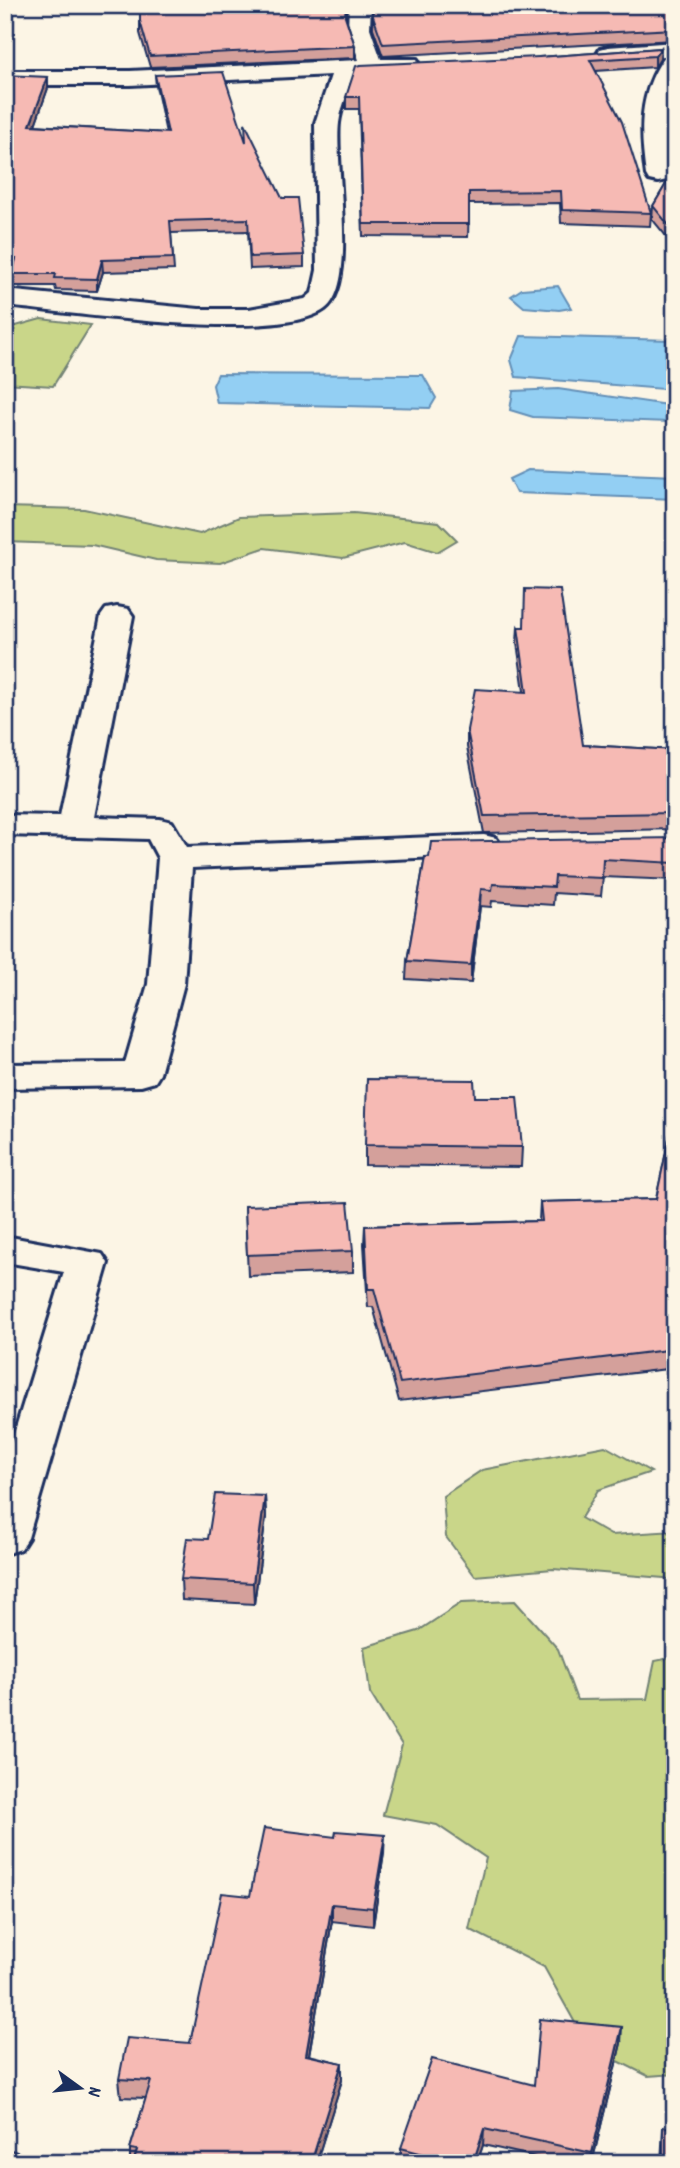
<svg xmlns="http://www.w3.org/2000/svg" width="680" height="2168" viewBox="0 0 680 2168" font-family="Dekko,sans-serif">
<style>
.green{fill:#c9d689;stroke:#728274;stroke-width:2}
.water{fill:#93cff3;stroke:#638fb7;stroke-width:2}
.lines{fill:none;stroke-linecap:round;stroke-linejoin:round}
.minor-casing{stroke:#1b2f5e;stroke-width:6}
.minor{fill:#fcf5e5;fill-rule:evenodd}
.wall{fill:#d4a09b;stroke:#1b2f5e;stroke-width:2}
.shaded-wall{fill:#ac827e;stroke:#1b2f5e;stroke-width:2}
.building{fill:#f6bab4;stroke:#1b2f5e;stroke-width:2}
</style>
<rect width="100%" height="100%" fill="#fcf5e5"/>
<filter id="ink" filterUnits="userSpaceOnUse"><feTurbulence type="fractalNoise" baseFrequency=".0143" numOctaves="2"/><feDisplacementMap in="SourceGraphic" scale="14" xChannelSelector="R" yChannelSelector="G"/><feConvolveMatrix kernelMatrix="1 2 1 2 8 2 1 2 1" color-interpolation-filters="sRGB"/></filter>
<g filter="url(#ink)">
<!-- green -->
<path class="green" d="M41,319L91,325L53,386L5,383V329Z
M5,507L84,509L200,534L239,517L354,513L439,522L457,540L437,552L405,542L343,558L264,548L220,563L156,560L92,545L5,542Z
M605,1446L651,1472L598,1490L581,1518L611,1535L675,1531V1581L664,1578L553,1569L475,1576L446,1537L443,1496L482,1470Z
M515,1601L558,1649L577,1700L647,1699L655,1661L675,1657V2074L648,2076L588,2046L544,1967L469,1929L486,1858L437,1825L383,1815L402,1745L370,1693L364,1647L418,1631L461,1603Z"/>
<!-- water -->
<path class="water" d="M558,286L571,308L559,310L524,307L511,296L522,289Z
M521,336L673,340L675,390L516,377L511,360Z
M218,374L423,375L436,398L430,408L217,403L213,385Z
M558,389L668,405L669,422L533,417L510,410L513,391Z
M528,470L675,476V499L516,493L509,479Z"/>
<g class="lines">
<defs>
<path id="minor" d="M349,5H371L370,28L381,59H417L420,64L417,69L409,71C394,72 370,68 356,75C350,78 349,86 347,93C344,103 340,113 339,123C334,165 359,284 325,309C278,344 69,312 5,306V290L199,309H249L305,299L312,293L317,270L315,123L331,75L130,85H5V71H130L359,60L348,28Z
M675,42V76L665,114L670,175L667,180L658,182L649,180L646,175C640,132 638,93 665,56L608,61L600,59L597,54L600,49L608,47Z
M117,607L128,609L133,616L94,817L160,819L172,822L187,847L484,835L496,838L501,845L496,852L484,855L192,868L184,984L160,1074L155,1082L141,1086L5,1088V1064L125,1063L148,984L158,858L148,839L5,835V815L60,816L101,616L106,609Z
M5,1236L102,1254L108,1263L28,1538L21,1549L5,1554V1463L64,1272L5,1262Z"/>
</defs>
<!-- minor casing -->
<use href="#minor" class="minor-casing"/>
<!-- minor -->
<use href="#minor" class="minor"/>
</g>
<!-- wall -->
<path class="wall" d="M373,5L675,7V40L383,56L373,28Z
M346,18L355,46V58L150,67L140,33V21Z
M661,48L660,59L655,67L596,71L651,213L650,226L561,223L560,203L469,204L468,237L363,236L359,109H346V97L539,57Z
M5,75L48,88L35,125L166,133L156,86L155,75L246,142L304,255V267L250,269L248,231L171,233L174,270L103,272L97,291L56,290L55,286H13V271H5Z
M675,169V247L652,219L653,206Z
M518,627L583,745L675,750V829L484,833L467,747V730L524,691L517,643Z
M675,838V880L603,877L601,896L554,893L553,905L492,901L491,907L480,906L471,983L406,979L407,961L425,857Z
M674,949H675V1005H670Z
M475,1097L522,1147L521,1167L365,1165V1145Z
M675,1110V1368L399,1401L373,1307H368L364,1244L365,1226L539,1221L540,1202L656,1199Z
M245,1206L353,1251V1272L248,1276Z
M265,1496L266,1517L254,1604L182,1600L181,1579L208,1539Z
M335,1837L384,1853L373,1926L332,1921L309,2055L342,2063V2080L316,2163H130V2149L146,2098L121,2097L119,2079L190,2043L250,1896Z
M621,2043L592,2163H562L483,2145L477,2163H401V2148Z
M663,2127L675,2163H661Z"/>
<!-- shaded-wall -->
<path class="shaded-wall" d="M661,48L660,59L655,67V56Z
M48,77V88L31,136L30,125Z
M102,260L103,272L97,291V279Z
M481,889L480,906L471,983V965Z
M265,1496L266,1517L254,1604L253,1583Z
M385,1835L384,1853L373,1926V1908Z
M332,1904V1921L306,2072V2055Z
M622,2027L621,2043L592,2163H591L592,2153Z
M342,2063V2080L316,2163H311Z
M484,2129L483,2145L477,2163H473Z"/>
<!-- building -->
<path class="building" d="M140,5H346L345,16L355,46L150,56L140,21Z
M373,5H665L675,7V29L383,44L373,16Z
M661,48L655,56L590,60L622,122L651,213L562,210L561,191L469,192V224H363L359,97H346L356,66L360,65L539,57Z
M223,72L246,142L245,123L282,198H298L304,255L250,257L248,219L170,221L173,258L102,260L97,279L55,278L56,274H12L16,259H5V75L48,77L30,125L168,133L155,75Z
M675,169V233L653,206Z
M525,589L560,590L583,745L675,750V813L484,816L467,730L475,689L527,692L518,627H524Z
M675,838V863L603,859L602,878L555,876L554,887L493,884L492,890L481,889L471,965L407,961L425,857H429L431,842Z
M674,949H675V988H671Z
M367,1079L474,1080L475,1097H517L522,1147L365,1145Z
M675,1110V1349L400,1383L374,1289H368L365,1226L542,1221L540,1202L656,1199Z
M348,1202L353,1251L247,1255L245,1206Z
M215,1494L265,1496L253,1583L181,1579L187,1538L208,1539Z
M264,1828L335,1837L336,1831L385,1835L373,1908L332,1904L306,2055L342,2063L311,2163H255L239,2159L238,2163H133L137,2150L130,2149L151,2081L119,2079L127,2038L190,2043L222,1893L250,1896Z
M540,2019L622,2027L592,2153L484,2129L473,2163H457L401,2148L432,2059L534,2085Z
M663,2127L675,2128V2163H663Z
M5,2148L29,2156L26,2163H5Z"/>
</g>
<!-- margin -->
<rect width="680" height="2168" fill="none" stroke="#fcf5e5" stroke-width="28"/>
<rect x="14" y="14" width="652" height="2140" fill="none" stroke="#1b2f5e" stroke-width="2.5" filter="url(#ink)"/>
<!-- north arrow -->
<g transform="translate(80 2088) rotate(105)" stroke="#fcf5e5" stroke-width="5" paint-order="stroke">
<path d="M0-5L12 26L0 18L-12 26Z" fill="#1b2f5e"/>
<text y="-10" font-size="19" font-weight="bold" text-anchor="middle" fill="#1b2f5e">N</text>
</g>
</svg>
